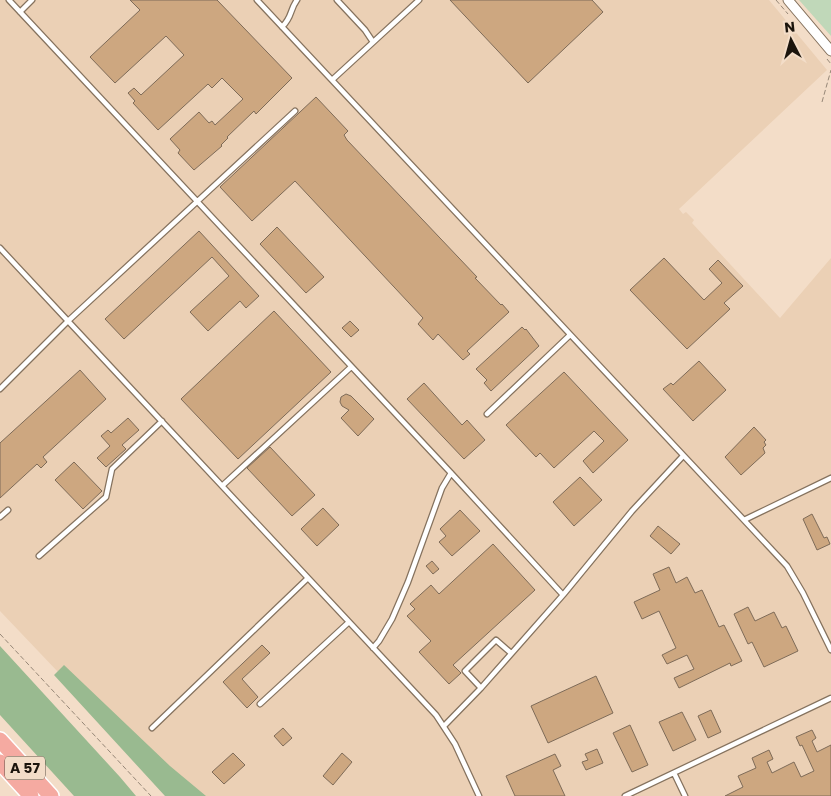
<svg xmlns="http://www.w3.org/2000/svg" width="831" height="796" viewBox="0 0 831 796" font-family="Poppins,sans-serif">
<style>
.built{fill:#ebd0b5}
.green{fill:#c0d8b9}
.forest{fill:#99ba90}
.building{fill:#cda780;stroke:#7e6b58}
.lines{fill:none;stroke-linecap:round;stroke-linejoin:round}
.lane-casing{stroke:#85725e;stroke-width:7}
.street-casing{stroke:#85725e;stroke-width:11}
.highway-casing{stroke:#fff;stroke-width:18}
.path{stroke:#968777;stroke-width:1;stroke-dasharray:5 2.5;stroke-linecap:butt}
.lane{stroke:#fff;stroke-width:4.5}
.street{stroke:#fff;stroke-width:9}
.highway{stroke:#f5aaa1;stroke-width:15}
.labels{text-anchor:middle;stroke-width:4;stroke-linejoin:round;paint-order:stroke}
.shield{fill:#f3ddc8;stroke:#5c5044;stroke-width:1}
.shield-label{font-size:14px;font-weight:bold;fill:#1b140c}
</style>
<rect width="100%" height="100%" fill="#f3ddc8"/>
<!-- built -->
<path class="built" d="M0,0H769L827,70L679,209L683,214L686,212L694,220L692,223L780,318L831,258V796H176L0,611Z"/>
<!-- green -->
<path class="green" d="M799,0H831V36Z"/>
<!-- forest -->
<path class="forest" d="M0,646L120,777L136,796H74L0,715Z
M64,665L170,766L206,796H165L54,675Z"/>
<!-- building -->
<path class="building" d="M130,0H217L292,78L256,114L254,111L227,137L228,138L221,145L222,146L194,170L178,153L180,150L170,139L199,112L209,123L212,121L215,125L243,99L222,78L212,88L208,84L158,130L133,103L135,101L128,93L134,88L141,95L184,55L166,36L115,83L90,57L140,10Z
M450,0H592L603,12L528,83Z
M316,97L348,131L344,135L347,140L477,277L475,278L501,305L502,304L509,312L467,351L470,354L463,360L438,334L433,340L418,324L423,318L295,181L252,221L220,187Z
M277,227L324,277L306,293L260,244Z
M199,231L259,296L246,308L240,301L208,331L190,312L229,276L212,257L124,339L105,319Z
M664,258L704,300L722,283L709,269L718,260L743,286L724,303L730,309L687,349L630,290Z
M274,311L331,372L238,459L181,399Z
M350,321L359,330L351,337L342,328Z
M522,327L525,330L526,329L539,346L491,391L484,383L487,380L476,369Z
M699,361L726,390L693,421L663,389L671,383L673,385Z
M80,370L106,399L43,457L47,462L41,468L37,464L0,498V443Z
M564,372L628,440L593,473L583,461L604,441L594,431L554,468L540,453L536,457L506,425Z
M424,383L462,425L467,420L485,440L464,459L407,399Z
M346,394L351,396L374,419L358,436L341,418L349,410L342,406L340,402L341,397Z
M128,418L139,430L122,445L126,449L106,467L97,458L110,446L101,436L108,430L111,433Z
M754,427L766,440L764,442L766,445L763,448L765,453L741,475L725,457Z
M270,447L315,495L292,516L247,468Z
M74,462L102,491L83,509L55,480Z
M580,477L602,500L574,526L553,502Z
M323,508L339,525L317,546L301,529Z
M460,510L480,531L452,556L439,542L446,536L440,529Z
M812,514L824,538L827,537L830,544L817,550L803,519Z
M658,526L680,544L671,554L650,536Z
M493,544L535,590L453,665L461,673L449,684L419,652L431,641L407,616L415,609L410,604L431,585L439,594Z
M432,561L439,569L433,574L426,566Z
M669,567L676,583L687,577L695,593L702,590L719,627L724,625L742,661L731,666L730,663L679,688L674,678L694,669L687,655L667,664L662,655L676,648L659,611L642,619L634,602L660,590L653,574Z
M748,607L755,621L774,612L782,628L786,626L798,651L764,667L752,642L748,644L734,614Z
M262,645L270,653L242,679L258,697L247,708L223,682Z
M596,676L613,713L548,743L531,706Z
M711,710L721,732L708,738L698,716Z
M682,712L696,740L673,751L659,722Z
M630,725L648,765L632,772L613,733Z
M283,728L292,738L283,746L274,736Z
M812,730L816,738L812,741L817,752L831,745V796H725L743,787L738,776L756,768L752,758L769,750L773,759L767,762L772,773L794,762L801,777L814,771L802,745L800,746L796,737Z
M597,749L603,763L586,770L582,762L588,760L585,754Z
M233,753L245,765L224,784L212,772Z
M342,753L352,762L333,785L323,776Z
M555,754L561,766L553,770L565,796H515L506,776Z"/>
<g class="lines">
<defs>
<path id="lane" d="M9,0L451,473L563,595
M257,0L787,566L803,593L831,650
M337,0L365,30L373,42
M20,12L32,0
M282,27C293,16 289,11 297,0
M332,80L419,0
M295,111L68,321L436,715L455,744L479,796
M0,248L68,321L0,389
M487,414L570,335
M222,486L351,367
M0,517L8,510
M744,520L831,478
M39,556L106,497L112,469L162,421
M373,648L379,641L392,619L408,582L442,488L451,473
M481,688L465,671L496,640L511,653
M260,704L349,622
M444,726L481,688L563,595L632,511L683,456
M152,728L308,578
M674,773L685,796
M625,796L831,698"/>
<path id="street" d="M788,0L831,51"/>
<path id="highway" d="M0,740L51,796
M0,762L31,796"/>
</defs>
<!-- lane casing -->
<use href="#lane" class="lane-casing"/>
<!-- street casing -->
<use href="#street" class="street-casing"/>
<!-- highway casing -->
<use href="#highway" class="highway-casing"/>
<!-- path -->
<path class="path" d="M776,0L788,14
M827,59L831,64
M822,102L831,70
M0,634L151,796"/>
<!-- lane -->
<use href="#lane" class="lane"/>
<!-- street -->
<use href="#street" class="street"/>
<!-- highway -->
<use href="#highway" class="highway"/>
</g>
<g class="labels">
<!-- shield labels -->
<rect class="shield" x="5" y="756.5" width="40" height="23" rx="4"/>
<g class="shield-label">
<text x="25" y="773">A 57</text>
</g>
</g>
<!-- north arrow -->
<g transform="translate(791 40) rotate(354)" stroke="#f3ddc8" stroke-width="4" paint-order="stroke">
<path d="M0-4L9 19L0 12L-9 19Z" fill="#1b140c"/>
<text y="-8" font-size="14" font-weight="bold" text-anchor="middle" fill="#1b140c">N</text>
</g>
</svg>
